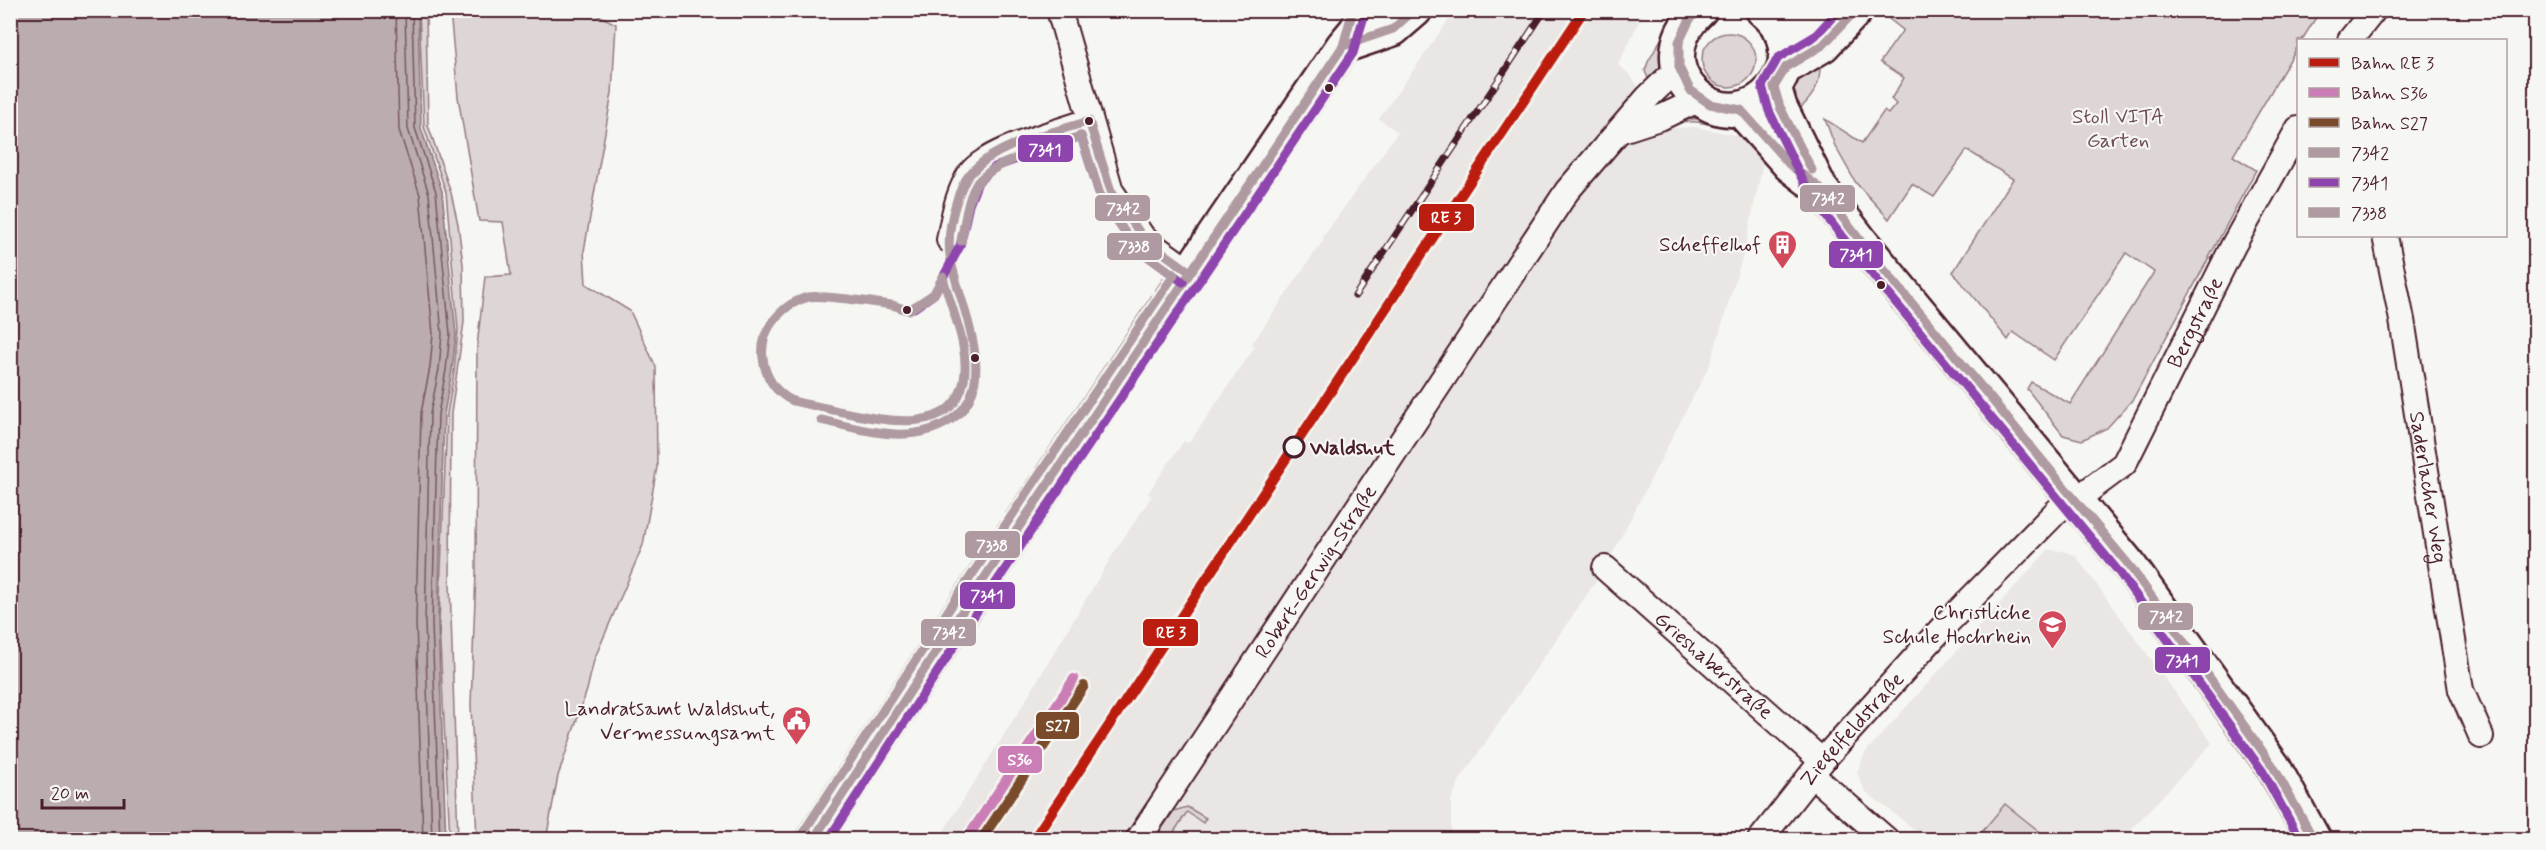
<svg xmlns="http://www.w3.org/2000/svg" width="2546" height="850" viewBox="0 0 2546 850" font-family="Mynerve,sans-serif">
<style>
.built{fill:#e9e6e3}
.green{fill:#ddd6d5;stroke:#947a80;stroke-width:1.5}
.water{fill:#bbadae;stroke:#8e747a;stroke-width:1.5}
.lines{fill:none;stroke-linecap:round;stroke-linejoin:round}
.shore{stroke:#77585f;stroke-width:1.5}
.street-casing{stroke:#4a1f2b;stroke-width:28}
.secondary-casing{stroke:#4a1f2b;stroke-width:38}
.primary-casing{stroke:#4a1f2b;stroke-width:38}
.street{stroke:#f6f6f2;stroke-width:24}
.secondary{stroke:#f6f6f2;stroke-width:33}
.primary{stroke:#f6f6f2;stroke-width:33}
.rail-casing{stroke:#4a1f2b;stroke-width:7}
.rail{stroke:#f6f6f2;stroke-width:4.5;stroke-dasharray:14;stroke-linecap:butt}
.bus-1-casing{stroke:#f6f6f2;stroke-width:14}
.bus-2-casing{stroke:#f6f6f2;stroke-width:14}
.bus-3-casing{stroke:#f6f6f2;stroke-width:14}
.bus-1{stroke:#ae9aa0;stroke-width:9}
.bus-2{stroke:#8e44ad;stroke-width:9}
.bus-3{stroke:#ae9aa0;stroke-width:9}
.rail-1-casing{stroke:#f6f6f2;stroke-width:15}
.rail-2-casing{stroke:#f6f6f2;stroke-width:15}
.rail-3-casing{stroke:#f6f6f2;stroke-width:15}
.rail-1{stroke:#bb1e10;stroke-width:10}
.rail-2{stroke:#cb7eb5;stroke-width:10}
.rail-3{stroke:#7a4b2a;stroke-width:10}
.bus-dot{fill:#4a1f2b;stroke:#f6f6f2;stroke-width:2}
.stop-dot{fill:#f6f6f2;stroke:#4a1f2b;stroke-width:3}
.labels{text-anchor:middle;stroke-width:4.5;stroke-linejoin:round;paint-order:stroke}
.park-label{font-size:21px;fill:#6f4d56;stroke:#f6f6f2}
.poi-label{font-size:21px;fill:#4a1f2b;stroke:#f6f6f2;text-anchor:end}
.street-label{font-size:21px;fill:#4a1f2b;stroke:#f6f6f2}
.stop-label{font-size:21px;font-weight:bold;fill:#4a1f2b;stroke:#f6f6f2;text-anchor:start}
.line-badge{stroke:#f6f6f2;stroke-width:2}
.badge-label{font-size:16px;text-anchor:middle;font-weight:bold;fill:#fff}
</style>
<rect width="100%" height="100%" fill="#f6f6f2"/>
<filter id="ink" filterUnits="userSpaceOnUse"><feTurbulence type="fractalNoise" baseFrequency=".0167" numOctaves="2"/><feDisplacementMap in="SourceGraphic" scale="12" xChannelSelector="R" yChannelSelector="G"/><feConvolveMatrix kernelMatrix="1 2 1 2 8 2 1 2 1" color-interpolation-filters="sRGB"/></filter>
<g filter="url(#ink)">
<!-- built -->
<path class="built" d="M1455,11H1644L1618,65L1627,72L1662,117L1673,128L1695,127L1740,136L1765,153L1745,248L1710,364L1605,568L1461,778L1451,800V839L938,840L1024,703L1115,551L1152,496L1148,493L1184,441L1189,443L1255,347L1252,344L1324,239L1323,237L1398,132L1379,119Z
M2048,550L2062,551L2075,555L2212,743L2122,839H1927L1865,791L1857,773L1865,753Z"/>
<!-- green -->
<path class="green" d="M419,11H426L428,125L451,193L458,224L463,264L464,322L451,414L450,583L458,840L450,839L439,624L447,413L454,372L458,330L446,192L424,127Z
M450,11H590L616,24L612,93L584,251L586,284L630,311L656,367L657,467L643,545L594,660L587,690L558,776L547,834L549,839H477L471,705L476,573L477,346L485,277L511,275L503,222L479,221L458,97Z
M1677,11H1681L1658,73L1650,83L1645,71L1648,62Z
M1896,11H2320L2302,40H2298V46L2233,156L2256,170L2133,399L2107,428L2082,440L2063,435L2027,389L2031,382L2070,404L2154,272L2126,253L2054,360L2013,332L2008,340L1953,272L2013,179L1967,150L1934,197L1912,184L1889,219L1856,183L1835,146L1825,119L1862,143L1884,111L1888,114L1896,104L1891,99L1904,78L1880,62L1903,30L1889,19Z
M1702 60a27 27 0 1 1 54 0a27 27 0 1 1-54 0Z
M1819,62C1823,83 1812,99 1796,112C1786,86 1799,77 1819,62Z
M1701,118L1737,125V129L1697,122L1676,121Z
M2005,804L2049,839H1976Z
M1187,807L1206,818L1203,823L1187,812L1170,838L1160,831L1174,811Z"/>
<!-- water -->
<path class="water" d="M10,11H418L421,128L442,191L456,334L452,370L444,414L438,623L446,839H11Z"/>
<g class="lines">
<!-- shore -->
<path class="shore" d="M396,10L399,130L420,195L433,334L430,367L421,413L416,622L423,840
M405,10L408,129L429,194L442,334L439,369L430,414L425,623L432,840
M412,10L415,128L436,192L450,334L446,370L438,414L432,623L440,840"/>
<defs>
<g id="street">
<path d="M1059,10L1111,191L1144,239L1190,272"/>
<path d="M2350,40L2374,10"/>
<path d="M1622,130L1662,117L1700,99"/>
<path id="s1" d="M2385,236L2402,320L2461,690L2481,736"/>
<path d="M949,240C953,218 957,196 968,177C983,150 1059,132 1089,121"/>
<path id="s2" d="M1605,568L1822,761"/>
<path d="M1812,775L1887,840"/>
<path id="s3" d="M1138,840L1567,191L1648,97L1679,67"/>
<path id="s4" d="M1760,840L1822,761L1944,626L2058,510L2089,490L2124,464L2233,246L2298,129"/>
</g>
<path id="secondary" d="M1700,10C1684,25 1675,42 1678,64C1680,76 1687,87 1696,95C1749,143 1824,59 1763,10
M1779,29L1840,10
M1786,67L1823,45L1856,10
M1774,87L1780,107L1820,188L1862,243L2129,565L2273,766L2314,840
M1741,110L1790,165L1808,179"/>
<path id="primary" d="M1343,46L1393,29L1415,10
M813,840L969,601L1212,239L1343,46L1373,10"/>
</defs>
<!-- street casing -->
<use href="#street" class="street-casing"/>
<!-- secondary casing -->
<use href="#secondary" class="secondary-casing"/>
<!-- primary casing -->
<use href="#primary" class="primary-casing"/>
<!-- street -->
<use href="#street" class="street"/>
<!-- secondary -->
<use href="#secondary" class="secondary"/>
<!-- primary -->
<use href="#primary" class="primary"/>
<defs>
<path id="rail" d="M1355,296L1545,10"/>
</defs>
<!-- rail casing -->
<use href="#rail" class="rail-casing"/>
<!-- rail -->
<use href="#rail" class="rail"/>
<defs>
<path id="bus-1" d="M1699,10L1690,19L1679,42V67L1690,90L1710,104L1741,110L1790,165L1820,188L1862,243L2129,565L2273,766L2314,840
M1343,46L1393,29L1414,10
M1786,67L1774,87L1780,107L1812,170
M1786,67L1823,45L1856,10
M1089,121L1111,191L1144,239L1190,272
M821,420C866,430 916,448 956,416C999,381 960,306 951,261C947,242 950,222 956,203C959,193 963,182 970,174C997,142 1051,134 1089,121
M813,840L969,601L1343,46L1353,10"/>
<path id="bus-2" d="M1839,10L1815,36L1778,58L1762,86L1769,111L1810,195L1853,251L2119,572L2263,772L2300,840
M914,308L934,294L960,246L969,205L978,182L995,167L1081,136L1100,196L1134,246L1183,282
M828,840L979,608L1353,53L1365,13"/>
<path id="bus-3" d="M943,277C951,309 970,347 964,380C953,439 878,419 838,411C823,407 808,405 793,401C775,393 765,376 763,358C761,344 766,329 775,319C783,309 795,300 809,297C822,294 876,303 892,305C898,306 903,310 909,310L934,294Z
M803,833L959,594L1174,275L1135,247L1101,198L1081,136C1054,146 995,160 978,182C967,197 965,222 961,241"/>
</defs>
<!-- bus-1 casing -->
<use href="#bus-1" class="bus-1-casing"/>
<!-- bus-2 casing -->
<use href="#bus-2" class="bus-2-casing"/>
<!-- bus-3 casing -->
<use href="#bus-3" class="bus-3-casing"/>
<!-- bus-1 -->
<use href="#bus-1" class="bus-1"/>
<!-- bus-2 -->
<use href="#bus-2" class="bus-2"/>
<!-- bus-3 -->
<use href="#bus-3" class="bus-3"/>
<defs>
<path id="rail-1" d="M1033,840L1584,10"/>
<path id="rail-2" d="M966,840L1074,679"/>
<path id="rail-3" d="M981,840L1084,686"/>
</defs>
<!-- rail-1 casing -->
<use href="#rail-1" class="rail-1-casing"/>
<!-- rail-2 casing -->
<use href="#rail-2" class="rail-2-casing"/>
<!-- rail-3 casing -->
<use href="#rail-3" class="rail-3-casing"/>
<!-- rail-1 -->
<use href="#rail-1" class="rail-1"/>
<!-- rail-2 -->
<use href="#rail-2" class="rail-2"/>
<!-- rail-3 -->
<use href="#rail-3" class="rail-3"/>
</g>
</g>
<!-- icons -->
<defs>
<symbol id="building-pin" viewBox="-11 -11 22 30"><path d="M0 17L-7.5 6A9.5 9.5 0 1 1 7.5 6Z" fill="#d1495b" stroke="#f6f6f2"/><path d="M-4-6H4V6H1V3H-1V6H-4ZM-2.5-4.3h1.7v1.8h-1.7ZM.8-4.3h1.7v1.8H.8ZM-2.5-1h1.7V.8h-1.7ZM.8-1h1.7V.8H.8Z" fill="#fff"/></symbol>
<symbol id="school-pin" viewBox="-11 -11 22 30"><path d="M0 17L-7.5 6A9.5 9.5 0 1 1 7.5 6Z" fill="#d1495b" stroke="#f6f6f2"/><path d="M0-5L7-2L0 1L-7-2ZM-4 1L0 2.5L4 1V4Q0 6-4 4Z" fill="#fff"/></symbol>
<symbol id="civic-pin" viewBox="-11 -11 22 30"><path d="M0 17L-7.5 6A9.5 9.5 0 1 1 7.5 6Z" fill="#d1495b" stroke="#f6f6f2"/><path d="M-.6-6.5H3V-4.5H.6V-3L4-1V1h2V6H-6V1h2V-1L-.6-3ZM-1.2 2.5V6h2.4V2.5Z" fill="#fff"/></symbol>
</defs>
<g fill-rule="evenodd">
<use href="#building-pin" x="1766" y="228" width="33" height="45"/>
<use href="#school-pin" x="2036" y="608" width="33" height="45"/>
<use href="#civic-pin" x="780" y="704" width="33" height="45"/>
</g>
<!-- markers -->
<g class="bus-dot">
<circle cx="1329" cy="88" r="5"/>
<circle cx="1089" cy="121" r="5"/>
<circle cx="1881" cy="285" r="5"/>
<circle cx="907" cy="310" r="5"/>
<circle cx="975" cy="358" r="5"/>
</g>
<circle class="stop-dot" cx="1294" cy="447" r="10"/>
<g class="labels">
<!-- park labels -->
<g class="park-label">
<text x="2118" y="123">Stoll VITA<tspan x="2118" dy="24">Garten</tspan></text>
</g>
<!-- poi labels -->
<g class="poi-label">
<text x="1761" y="251">Scheffelhof</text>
<text x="2031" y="619">Christliche<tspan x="2031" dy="24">Schule Hochrhein</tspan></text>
<text x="775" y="715">Landratsamt Waldshut,<tspan x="775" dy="24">Vermessungsamt</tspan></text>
</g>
<!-- street labels -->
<g class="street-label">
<text dy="7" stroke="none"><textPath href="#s4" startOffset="684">Bergstraße</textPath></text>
<text dy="7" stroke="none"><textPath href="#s1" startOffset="255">Saderlacher Weg</textPath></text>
<text dy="7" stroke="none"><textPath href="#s3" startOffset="322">Robert-Gerwig-Straße</textPath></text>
<text dy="7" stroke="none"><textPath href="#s2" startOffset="146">Grieshaberstraße</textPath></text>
<text dy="7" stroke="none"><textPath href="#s4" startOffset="144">Ziegelfeldstraße</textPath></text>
</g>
<!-- stop labels -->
<g class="stop-label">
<text x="1310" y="454">Waldshut</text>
</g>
</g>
<g class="line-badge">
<rect x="1017" y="134" width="57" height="29" rx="6" fill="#8e44ad"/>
<rect x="1799" y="184" width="57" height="29" rx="6" fill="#ae9aa0"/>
<rect x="1094" y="194" width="57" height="28" rx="6" fill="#ae9aa0"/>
<rect x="1418" y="203" width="57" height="29" rx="6" fill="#bb1e10"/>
<rect x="1106" y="232" width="57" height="29" rx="6" fill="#ae9aa0"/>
<rect x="1828" y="240" width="56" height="29" rx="6" fill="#8e44ad"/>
<rect x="964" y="530" width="57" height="29" rx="6" fill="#ae9aa0"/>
<rect x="959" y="581" width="57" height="29" rx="6" fill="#8e44ad"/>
<rect x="2137" y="602" width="57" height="29" rx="6" fill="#ae9aa0"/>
<rect x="920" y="618" width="57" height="29" rx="6" fill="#ae9aa0"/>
<rect x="1142" y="618" width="57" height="29" rx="6" fill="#bb1e10"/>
<rect x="2154" y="646" width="57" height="28" rx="6" fill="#8e44ad"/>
<rect x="1035" y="711" width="45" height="29" rx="6" fill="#7a4b2a"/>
<rect x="997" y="745" width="46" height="29" rx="6" fill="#cb7eb5"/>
</g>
<g class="badge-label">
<text x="1045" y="155">7341</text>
<text x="1828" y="204">7342</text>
<text x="1123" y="214">7342</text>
<text x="1446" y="223">RE 3</text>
<text x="1134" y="252">7338</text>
<text x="1856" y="260">7341</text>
<text x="992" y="551">7338</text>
<text x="987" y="601">7341</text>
<text x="2166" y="622">7342</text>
<text x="949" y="638">7342</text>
<text x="1171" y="638">RE 3</text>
<text x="2182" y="666">7341</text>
<text x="1058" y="731">S27</text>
<text x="1020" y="765">S36</text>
</g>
<!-- margin -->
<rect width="2546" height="850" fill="none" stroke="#f6f6f2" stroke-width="36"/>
<rect x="18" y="18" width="2510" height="814" fill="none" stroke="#4a1f2b" stroke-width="2" filter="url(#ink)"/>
<!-- legend -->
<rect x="2297" y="39" width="210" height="198" fill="#f6f6f2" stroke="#b1a0a2" stroke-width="1.5"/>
<rect x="2309" y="58" width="30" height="9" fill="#bb1e10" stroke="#b1a0a2" stroke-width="1.5"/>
<text x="2351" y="69" font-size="18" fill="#4a1f2b">Bahn RE 3</text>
<rect x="2309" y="88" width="30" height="9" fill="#cb7eb5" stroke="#b1a0a2" stroke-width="1.5"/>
<text x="2351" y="99" font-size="18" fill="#4a1f2b">Bahn S36</text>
<rect x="2309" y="118" width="30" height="9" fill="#7a4b2a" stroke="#b1a0a2" stroke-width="1.5"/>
<text x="2351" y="129" font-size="18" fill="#4a1f2b">Bahn S27</text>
<rect x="2309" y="148" width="30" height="9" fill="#ae9aa0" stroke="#b1a0a2" stroke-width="1.5"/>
<text x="2351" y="159" font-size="18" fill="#4a1f2b">7342</text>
<rect x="2309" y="178" width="30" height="9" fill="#8e44ad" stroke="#b1a0a2" stroke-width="1.5"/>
<text x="2351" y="189" font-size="18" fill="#4a1f2b">7341</text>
<rect x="2309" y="208" width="30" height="9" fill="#ae9aa0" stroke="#b1a0a2" stroke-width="1.5"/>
<text x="2351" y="219" font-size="18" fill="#4a1f2b">7338</text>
<!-- scale -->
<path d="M42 799v9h82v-9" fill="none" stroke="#4a1f2b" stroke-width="3"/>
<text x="51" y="799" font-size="18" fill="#4a1f2b" stroke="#f6f6f2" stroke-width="4.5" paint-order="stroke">20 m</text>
</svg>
